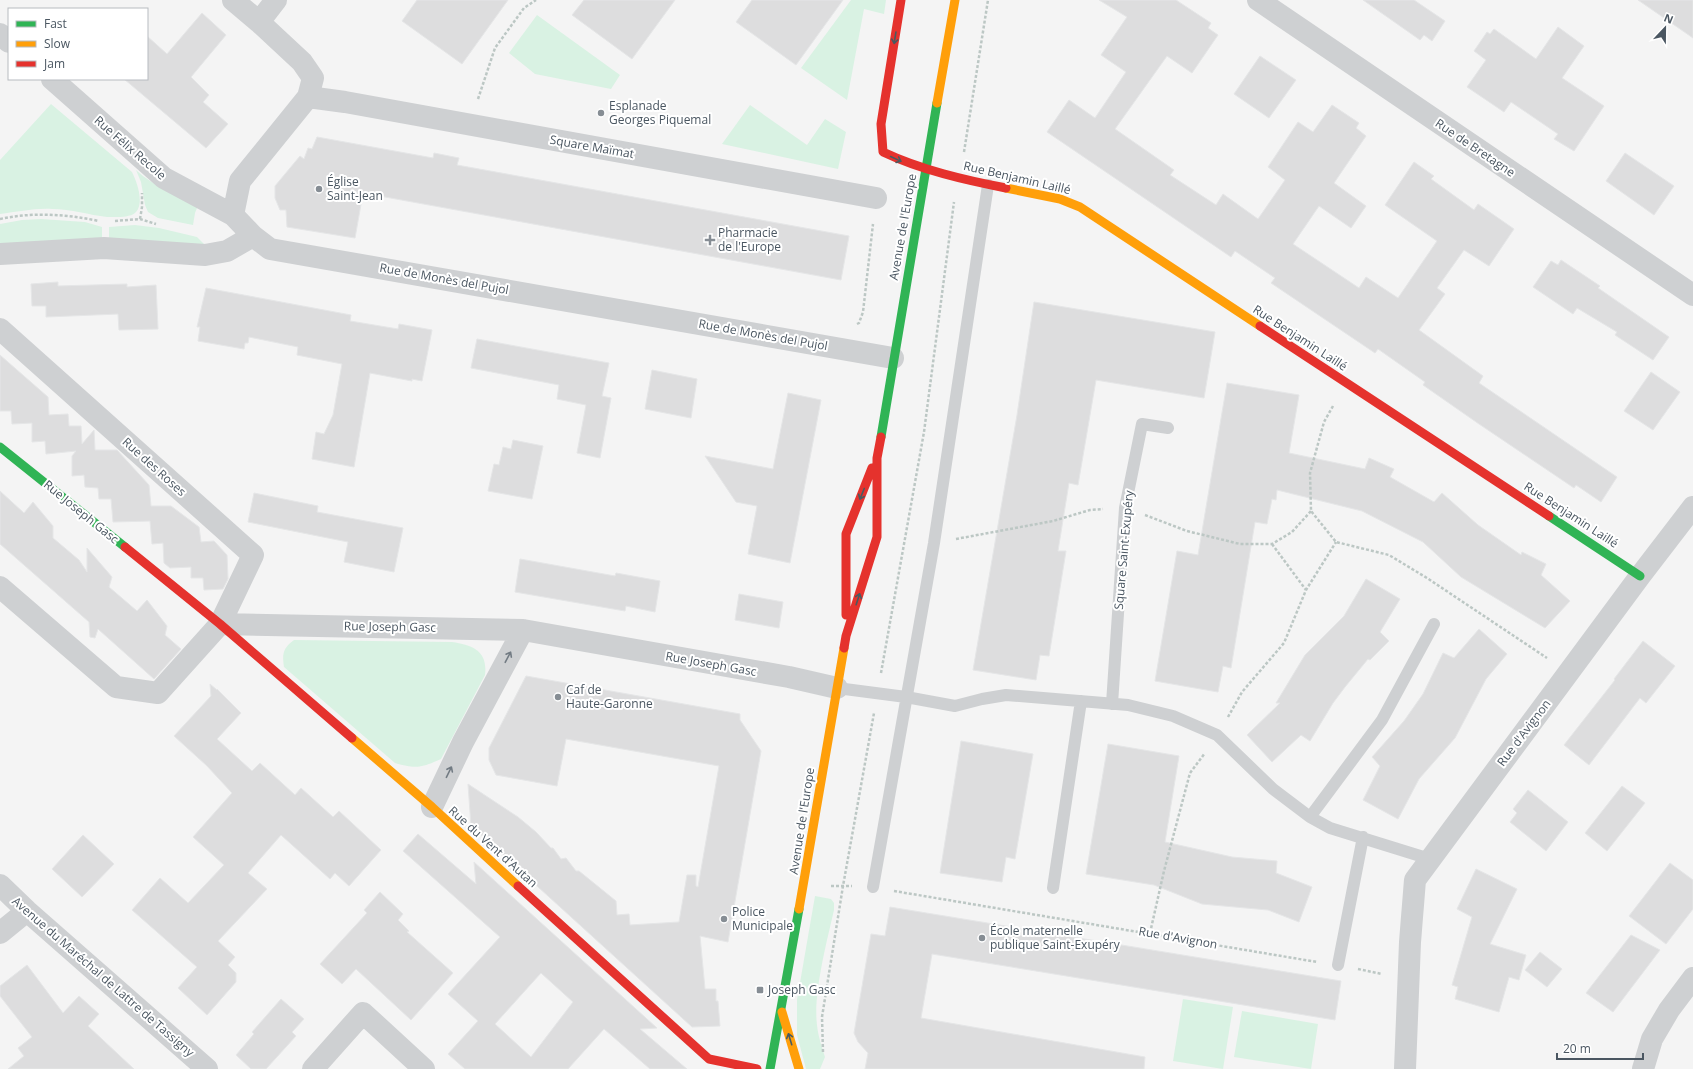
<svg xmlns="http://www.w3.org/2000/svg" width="1693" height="1069" viewBox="0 0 1693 1069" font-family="'Open Sans',sans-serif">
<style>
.green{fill:#d9f2e3}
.building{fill:#ddddde;stroke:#e5e6e7;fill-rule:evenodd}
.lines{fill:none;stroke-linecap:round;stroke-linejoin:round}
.path{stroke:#bcc7c4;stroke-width:2.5;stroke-dasharray:3 2;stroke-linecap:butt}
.lane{stroke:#ced0d2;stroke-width:12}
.street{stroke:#ced0d2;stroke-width:22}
.fast{stroke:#30b455;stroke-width:9}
.slow{stroke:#ff9f0a;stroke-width:9}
.jam{stroke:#e5322d;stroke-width:9}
.oneway{stroke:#495b60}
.oneway2{stroke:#727b83}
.poi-dot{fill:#868d94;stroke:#fff;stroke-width:1.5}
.labels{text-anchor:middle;stroke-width:4;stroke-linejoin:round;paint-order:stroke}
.poi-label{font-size:12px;fill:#4a5661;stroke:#fff;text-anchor:start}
.street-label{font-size:12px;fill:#4a5661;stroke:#fff}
</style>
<rect width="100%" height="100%" fill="#f4f4f4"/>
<!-- green -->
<path class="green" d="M851,0H886L884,14L864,9L847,100L801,68Z
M537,15L620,75L611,89L535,74L509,53Z
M51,104L132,172C137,182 145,204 135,213C129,218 114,217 107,217C89,215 71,209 52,209C35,208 17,212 0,214V160Z
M750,105L807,145L825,119L846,132L838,169L722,144Z
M136,170C154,187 176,194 199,203L195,213L193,225L158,218L148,212L145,205L141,182Z
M41,219L85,222L102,227V243L0,251V224L22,220Z
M135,225L159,228L197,237L205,245L109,243V227Z
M294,640L452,642C473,645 488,651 485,675L441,759C421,768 416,769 395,763L284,667C282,654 283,648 294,640Z
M815,896L831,899L834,903V910C827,941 813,994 817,1025C818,1036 822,1047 825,1057L820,1069H806L797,1035V1000Z
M1183,999L1233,1007L1223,1069L1173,1061Z
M1242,1011L1318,1024L1311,1069L1234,1057Z"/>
<!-- building -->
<path class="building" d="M417,0H508L462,64L402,21Z
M584,0H675L632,59L572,15Z
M752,0H843L796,65L736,22Z
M1099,0H1176L1211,23L1208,28L1218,35L1192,73L1167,56L1115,129L1174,170L1170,175L1216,205L1223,194L1258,219L1285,180L1268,167L1298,122L1313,132L1332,105L1359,123L1356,128L1366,136L1334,183L1366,206L1351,228L1319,206L1293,244L1359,288L1366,277L1398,298L1437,241L1385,205L1414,162L1434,176L1431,179L1474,210L1478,204L1514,229L1489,266L1464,250L1437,288L1445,294L1419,330L1483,376L1479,383L1617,477L1601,502L1576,485L1574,488L1479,424L1423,385L1425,382L1378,349L1375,353L1271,283L1275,278L1235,251L1231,257L1047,132L1069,100L1095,118L1126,72L1101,55L1127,17Z
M1363,0H1414L1445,21L1432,41L1424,35L1420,40Z
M1638,0H1693V38Z
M202,13L226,35L191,77L209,95L203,102L228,124L206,148L124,79H147V36L167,54Z
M1558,27L1584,46L1562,78L1604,106L1574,151L1554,139L1558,134L1511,102L1504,112L1467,87L1486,60L1474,51L1487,32L1490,34L1494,29L1536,59Z
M1260,56L1296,80L1269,118L1234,94Z
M317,137L433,158L434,153L459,158L457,165L849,236L841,280L363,193L355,238L287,227L286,210H280L275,198V186L300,156L304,159L308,148L312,149Z
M1625,153L1674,186L1654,215L1606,181Z
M1561,260L1600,286L1598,288L1669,337L1653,360L1615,335L1617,332L1577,308L1573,314L1533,287L1551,261L1558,265Z
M58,282V286L127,284V287L156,285L158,329L119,330L118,314L46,317V306H32L31,284Z
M206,288L351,315L350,321L398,329L399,324L432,330L422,381L412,379V381L370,373L354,467L312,459L316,432L324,434L333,415L342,364L297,355L298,347L249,337L248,343H245L244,349L198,341L200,327H197Z
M1034,302L1215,332L1204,398L1096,380L1078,485L1069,483L1058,551H1066L1049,656L1040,655L1036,680L973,670L1017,415Z
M477,339L609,363L602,396L611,398L600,458L577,453L586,405L557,399L559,385L471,368Z
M0,355L48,397L49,415L68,414L69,426H81L82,444L94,430L95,450H117L149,485L151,506H171L199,527L201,542L214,541L227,555L228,579L223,589L204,590L203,578H191V567L170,568L164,563L163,543L152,544L150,521L113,522L111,499H99L98,488L85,487L84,475L72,476V456L76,451L46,454L45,441L32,442V423L12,424L11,411H0Z
M652,370L697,379L691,418L645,409Z
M1651,372L1680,392L1653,430L1624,411Z
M1227,383L1299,395L1289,453L1365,469L1369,458L1394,469L1390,477L1434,502L1442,493L1478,525L1521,555L1522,552L1546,564L1541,575L1570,601L1545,628L1461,577L1423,542L1362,511L1277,490L1276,500L1272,499L1267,524L1255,522L1231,668L1223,666L1218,692L1155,681L1177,551L1198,555Z
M788,393L821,400L790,563L748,554L757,506L736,502L705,456L773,469Z
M513,440L543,446L532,499L488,491L494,464L499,465L503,447L511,449Z
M0,491L24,513L33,502L53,526V538L79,560L87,572V548L112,577L109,587L137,611L147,600L167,626L165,635L181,649L154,679L98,629L95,638L90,637L89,622L0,544Z
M254,493L318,506L317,512L403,528L394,572L344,562L348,542L248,522Z
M520,559L615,576L616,573L660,581L655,612L626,606L625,611L515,592Z
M1366,579L1400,599L1380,632L1389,641L1370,660L1368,659L1345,687L1333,703L1310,741L1301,735L1272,762L1247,735L1280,703H1276L1305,655L1344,616Z
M739,594L783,602L779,628L735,620Z
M1479,629L1507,654L1486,679L1455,738L1419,779L1398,819L1363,800L1380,766L1372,757L1404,721L1423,694L1443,653L1454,658Z
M1643,641L1675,666L1646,703L1640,698L1589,765L1564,745L1615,680L1614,679Z
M526,676L740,714V720L761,751L728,942L700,936L705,989H716V1001H718L720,1026L692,1027L471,826L468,784L518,817L536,832L551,848H553L561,859L566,858L576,871H579L616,901L617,915L629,914L630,925L679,922L687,875H696V886L698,887L719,766L566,739L557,786L496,775L489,760V748Z
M210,684L217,690V689L241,713L217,739L252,771L260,763L295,795L301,788L333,817L339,811L381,850L349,886L335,873L330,879L281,835L248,873L267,889L218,941L235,957L228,965L236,973V982L207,1015L178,988L197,967L132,910L160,878L188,903L224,865L193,837L232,793L207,766L174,736L211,696Z
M961,741L1033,754L1015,859L1006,857L1002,882L940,873Z
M1108,744L1179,756L1165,842L1232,857L1277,861L1276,873L1312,887L1299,922L1268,910L1202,904L1154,885L1086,874Z
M1622,786L1645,803L1607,851L1585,833Z
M1528,790L1568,822L1546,851L1510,822L1517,813L1513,809Z
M418,834L476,884L474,862L657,1028L640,1029L687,1069H650L604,1029L568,1069H465L448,1054L478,1021L448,994L500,937L403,851ZM541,973L573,1002L531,1057L495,1024Z
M83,835L114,864L82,897L52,869Z
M1670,863L1693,880V909L1666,944L1629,916Z
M1476,869L1517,889L1490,944L1526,955L1519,980L1509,977L1499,1012L1455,999L1458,987L1452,985L1472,917L1457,909Z
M380,892L403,914L398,920L409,931L407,932L453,973L411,1020L356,969L342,984L320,964L367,913L364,910Z
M890,907L1341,981L1335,1020L932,954L921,1018L1145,1057L1144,1069H865L868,1053L858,1042L854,1033L871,934L885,936Z
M1631,935L1660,950L1613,1012L1586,993Z
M1540,952L1562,969L1547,987L1525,970Z
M27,965L63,1013L79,996L99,1014L88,1026L134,1069H8L24,1056L18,1048L32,1037L0,996V986Z
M281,999L304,1019L292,1032L296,1036L266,1069H251L236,1055L254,1034L252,1032Z"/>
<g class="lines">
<!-- path -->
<path class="path" d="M478,99L495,48L524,8L536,0
M964,152L988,0
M0,219C33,212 65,214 99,221
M140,219L142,207V193
M115,221L140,219L156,224
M857,324L859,323L863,312L873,224
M1333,406L1324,422L1310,473L1311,511L1336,542L1389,555L1427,578L1547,658
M1145,515L1187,531L1240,544H1272L1292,532L1311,511
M956,539L1053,521L1090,510L1103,509
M1272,544L1306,590
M881,673L924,432L954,202
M1228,717L1242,692L1284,643L1306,590L1336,542
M831,886H852
M894,891L1317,962
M1150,933L1164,871L1190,773L1205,753
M1358,969L1382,974
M823,1052L822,1017L843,886L874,713"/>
<!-- lane -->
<path class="lane" d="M837,688L906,697L955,706L982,699L1006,695L1128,705L1173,716L1217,735L1273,789L1310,817L1330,828L1430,859
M1112,704L1125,508L1142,424L1168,428
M1310,817L1382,720L1434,624
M873,887L934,543L988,185
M1053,888L1081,701
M1338,965L1363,837"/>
<!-- street -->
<path class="street" d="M233,0L259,22L302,62L313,78L308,97L240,181L233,215
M1258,0L1693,295
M259,22L276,0
M0,34L9,42
M52,79L164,178L233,215L253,236L270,249L893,358
M308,97L345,102L876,198
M0,254L104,248L205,255L227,251L253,236
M0,329L253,555L220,624L158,693L116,687L0,587
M220,624L523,630L789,677L837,688
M432,807L463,742L523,630
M0,885L27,911L207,1069
M0,933L27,911
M313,1069L363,1013L424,1069
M1405,1069L1410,942L1415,880L1640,576L1693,507
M1643,1069L1652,1039L1669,1010L1693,978"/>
<!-- fast -->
<path class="fast" d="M881,437L937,103
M0,447L125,547
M1549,516L1640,576
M770,1069L799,909"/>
<!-- slow -->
<path class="slow" d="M937,103L955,0
M1006,188L1060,199L1080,207L1260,326
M352,738L432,807L518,886
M799,909L844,648
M782,1012L799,1069"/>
<!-- jam -->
<path class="jam" d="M901,0L881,124L883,152C921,170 965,180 1006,188
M1260,326L1549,516
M125,547L220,624L352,738
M846,615V534L872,468
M844,648L846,636L877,537V458L881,437
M518,886L709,1059L757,1069"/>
</g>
<!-- one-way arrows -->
<defs><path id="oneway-shaft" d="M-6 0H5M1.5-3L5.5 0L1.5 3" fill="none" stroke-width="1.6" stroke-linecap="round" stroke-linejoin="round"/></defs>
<g class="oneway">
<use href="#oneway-shaft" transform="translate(895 38) rotate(99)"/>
<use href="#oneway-shaft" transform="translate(896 159) rotate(25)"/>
<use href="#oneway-shaft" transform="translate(862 494) rotate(112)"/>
<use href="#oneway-shaft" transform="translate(858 599) rotate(-72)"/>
<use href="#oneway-shaft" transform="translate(790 1039) rotate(-107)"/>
</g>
<g class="oneway2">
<use href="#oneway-shaft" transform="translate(508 657) rotate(-62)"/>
<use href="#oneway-shaft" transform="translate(449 772) rotate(-64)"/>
</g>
<!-- markers -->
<g class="poi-dot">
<circle cx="601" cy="113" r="4"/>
<circle cx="319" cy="189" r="4"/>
<path d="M708 234h4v4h4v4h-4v4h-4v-4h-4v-4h4z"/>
<circle cx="558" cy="697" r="4"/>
<circle cx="724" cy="919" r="4"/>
<circle cx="982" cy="938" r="4"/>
<rect x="756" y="986" width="8" height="8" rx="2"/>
</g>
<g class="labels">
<!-- poi labels -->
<g class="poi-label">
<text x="609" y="110">Esplanade<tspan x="609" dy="14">Georges Piquemal</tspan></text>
<text x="327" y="186">Église<tspan x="327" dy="14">Saint-Jean</tspan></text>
<text x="718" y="237">Pharmacie<tspan x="718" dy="14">de l'Europe</tspan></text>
<text x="566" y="694">Caf de<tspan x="566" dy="14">Haute-Garonne</tspan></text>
<text x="732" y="916">Police<tspan x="732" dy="14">Municipale</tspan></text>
<text x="990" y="935">École maternelle<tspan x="990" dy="14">publique Saint-Exupéry</tspan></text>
<text x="768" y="994">Joseph Gasc</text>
</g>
<!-- street labels -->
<g class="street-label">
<text transform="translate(592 147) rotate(10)" y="4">Square Maïmat</text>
<text transform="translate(130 148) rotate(41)" y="4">Rue Félix Recole</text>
<text transform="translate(1475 148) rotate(34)" y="4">Rue de Bretagne</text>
<text transform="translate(1017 178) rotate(13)" y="4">Rue Benjamin Laillé</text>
<text transform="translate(903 227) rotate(-80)" y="4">Avenue de l'Europe</text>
<text transform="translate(444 279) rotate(10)" y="4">Rue de Monès del Pujol</text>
<text transform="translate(763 335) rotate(10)" y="4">Rue de Monès del Pujol</text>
<text transform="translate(1300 338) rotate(33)" y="4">Rue Benjamin Laillé</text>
<text transform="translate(154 467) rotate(42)" y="4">Rue des Roses</text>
<text transform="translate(81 512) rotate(39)" y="4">Rue Joseph Gasc</text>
<text transform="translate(1571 515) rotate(33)" y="4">Rue Benjamin Laillé</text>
<text transform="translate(1124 550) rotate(-85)" y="4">Square Saint-Exupéry</text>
<text transform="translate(390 627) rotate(1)" y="4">Rue Joseph Gasc</text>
<text transform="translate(711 664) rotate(10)" y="4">Rue Joseph Gasc</text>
<text transform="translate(1524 733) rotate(-53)" y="4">Rue d'Avignon</text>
<text transform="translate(802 821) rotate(-81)" y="4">Avenue de l'Europe</text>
<text transform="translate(493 847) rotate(42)" y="4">Rue du Vent d'Autan</text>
<text transform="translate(1178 938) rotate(10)" y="4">Rue d'Avignon</text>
<text transform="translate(103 977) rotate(41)" y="4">Avenue du Maréchal de Lattre de Tassigny</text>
</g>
</g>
<!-- legend -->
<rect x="8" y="8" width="140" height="72" fill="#ffffff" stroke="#b7bbc0"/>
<rect x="16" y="21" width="20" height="6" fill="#30b455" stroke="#b7bbc0"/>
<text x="44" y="28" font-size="12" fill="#4a5661">Fast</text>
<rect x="16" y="41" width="20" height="6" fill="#ff9f0a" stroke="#b7bbc0"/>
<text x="44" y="48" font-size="12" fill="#4a5661">Slow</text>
<rect x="16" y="61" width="20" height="6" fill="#e5322d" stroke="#b7bbc0"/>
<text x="44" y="68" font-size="12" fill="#4a5661">Jam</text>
<!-- north arrow -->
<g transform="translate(1665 28) rotate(22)" stroke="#ffffff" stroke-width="3" paint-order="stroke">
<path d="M0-3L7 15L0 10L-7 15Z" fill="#4a5661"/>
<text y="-6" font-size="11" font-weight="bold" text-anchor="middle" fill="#4a5661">N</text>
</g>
<!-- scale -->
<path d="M1557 1053v6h86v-6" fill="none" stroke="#4a5661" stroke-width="2"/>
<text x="1563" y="1053" font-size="12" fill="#4a5661" stroke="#ffffff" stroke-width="3" paint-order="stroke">20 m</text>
</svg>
